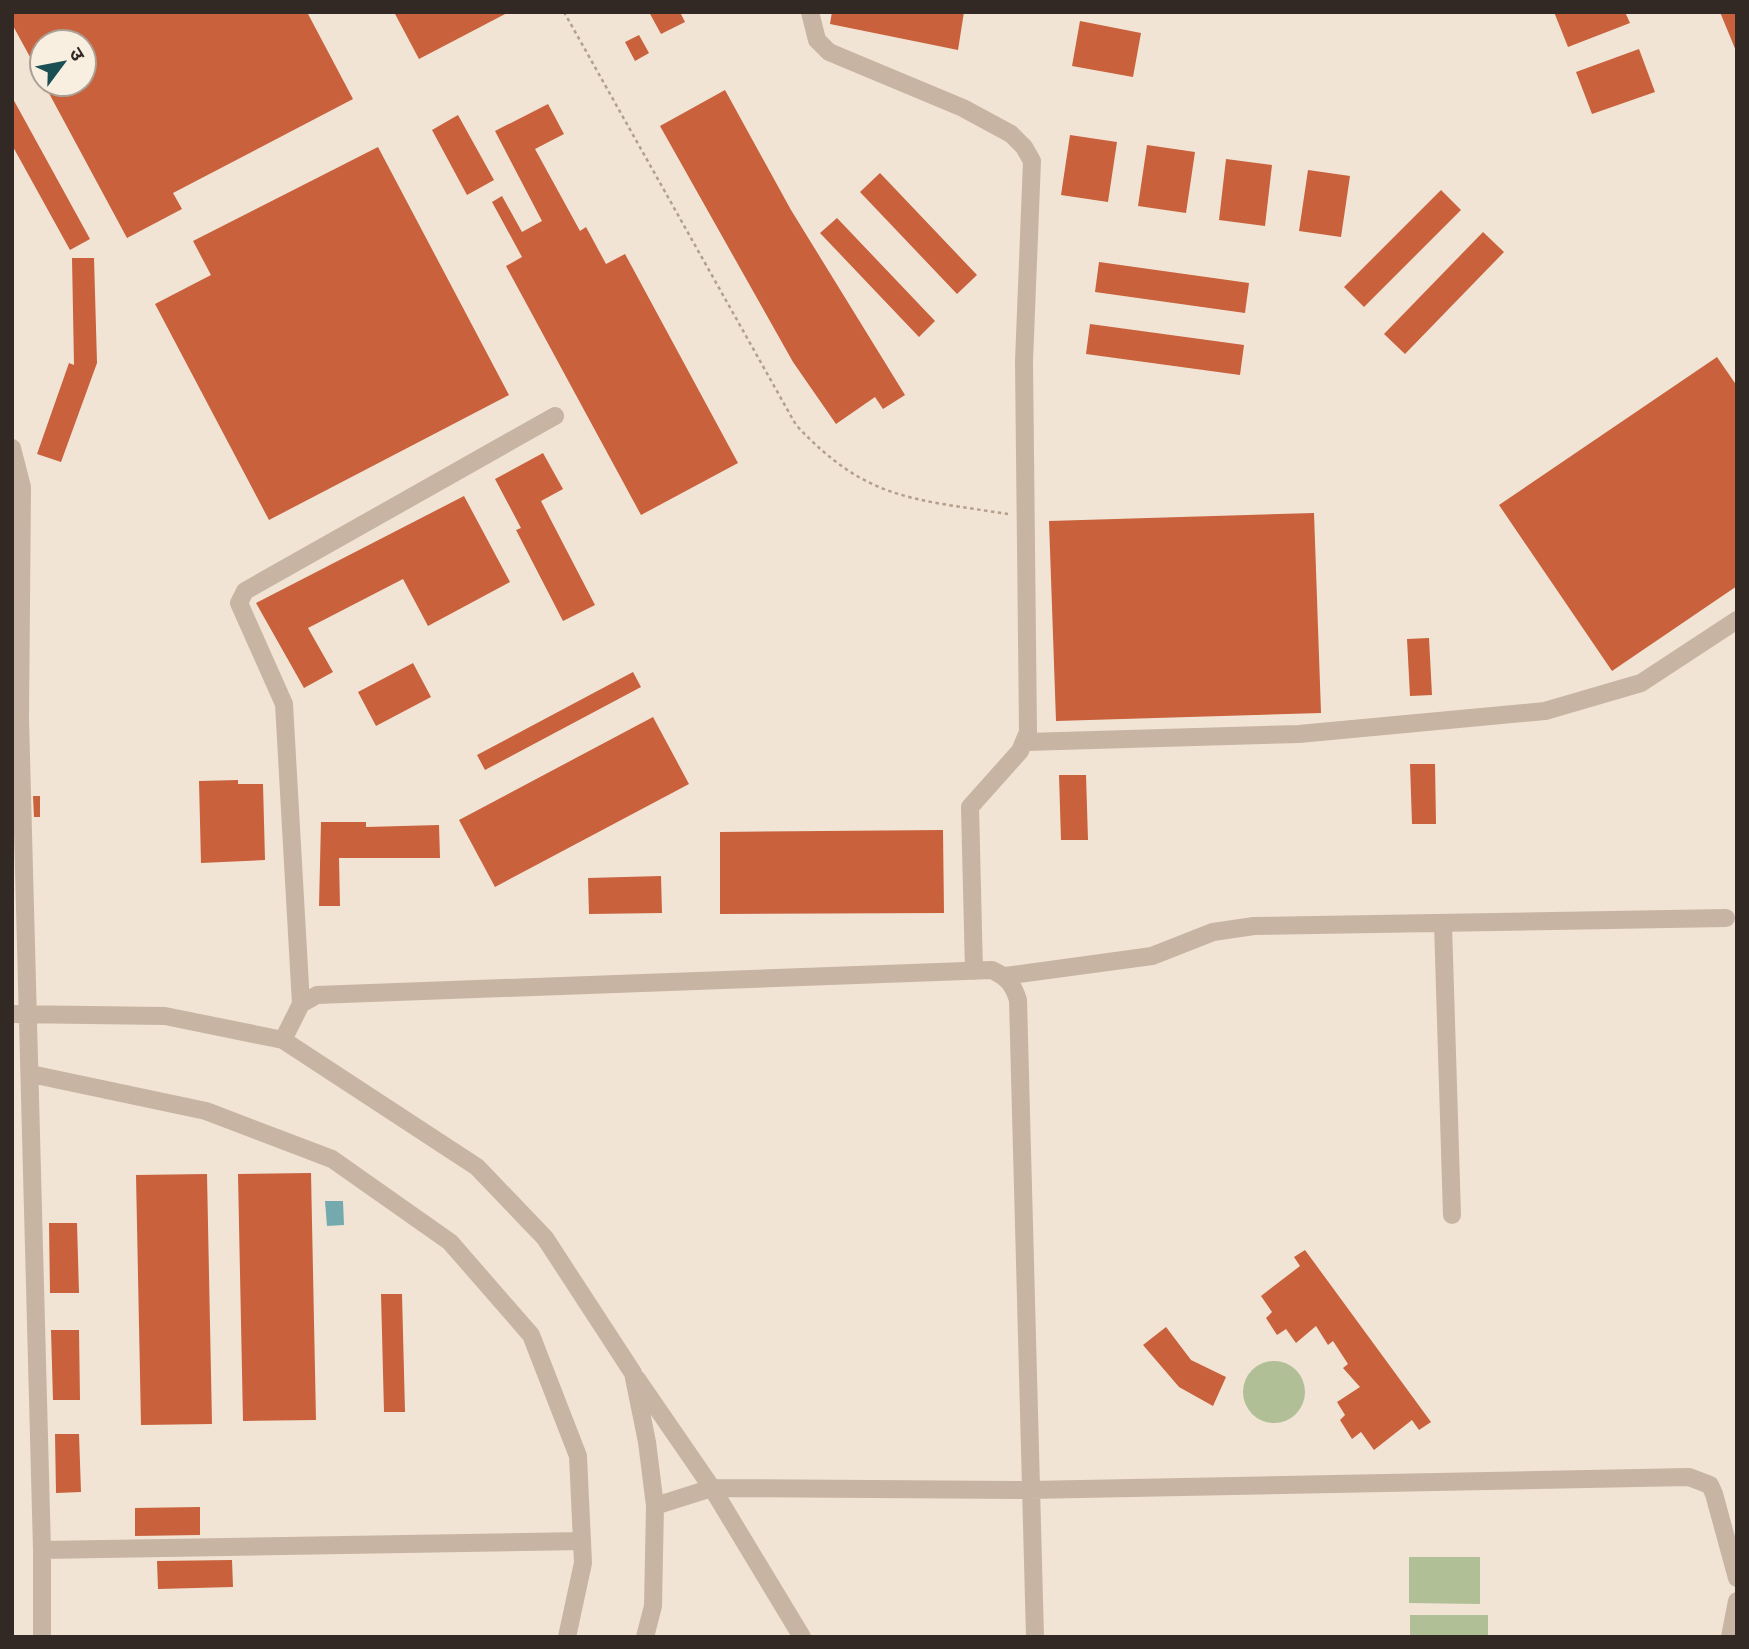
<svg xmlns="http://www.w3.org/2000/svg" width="1749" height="1649" viewBox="0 0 1749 1649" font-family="'Work Sans','Noto Sans Devanagari',sans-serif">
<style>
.green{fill:#b0bf96}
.water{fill:#74aaae}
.building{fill:#c8613c}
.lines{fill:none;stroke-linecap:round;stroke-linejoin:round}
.path{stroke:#b49e8c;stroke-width:2.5;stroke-dasharray:3.5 3.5;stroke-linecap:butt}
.minor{stroke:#c8b4a2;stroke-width:18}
</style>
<rect width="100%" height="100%" fill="#f1e4d5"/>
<!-- green -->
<path class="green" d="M1243 1392a31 31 0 1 1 62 0a31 31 0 1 1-62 0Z
M1409,1557H1480V1604L1409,1603Z
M1410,1615H1488V1637H1410Z"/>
<!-- water -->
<path class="water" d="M325,1201H343L344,1225L327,1226Z"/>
<!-- building -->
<path class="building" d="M12,12H307L353,99L173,193L182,209L127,238L44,84H84V42H42V79L12,24Z
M394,12H509L419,59Z
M649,12H680L685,22L661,34Z
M832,12H964L958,50L830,24Z
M1554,12H1625L1630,23L1568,47Z
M1720,12H1737V51H1736Z
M1080,21L1141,33L1133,77L1072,66Z
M639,35L649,53L635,61L625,42Z
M1639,49L1655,92L1592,114L1576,72Z
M725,90L791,210L905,395L883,409L875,397L836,424L793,362L660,126Z
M12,97L90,239L70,250L12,145Z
M548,104L564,134L535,149L580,231L586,227L606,264L625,254L738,463L641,515L506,266L522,257L492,202L502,196L522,232L542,221L495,131Z
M458,115L494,180L467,195L432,130Z
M1070,135L1117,142L1108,202L1061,195Z
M1147,145L1195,152L1186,213L1138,206Z
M378,147L509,395L269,520L155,304L211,275L193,241Z
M1226,159L1272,165L1265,226L1219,220Z
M1308,170L1350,176L1341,237L1299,231Z
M880,173L977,275L957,294L860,192Z
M1441,190L1461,210L1364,307L1344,287Z
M837,218L935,321L919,337L820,233Z
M1483,232L1504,252L1405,354L1384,334Z
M72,258H94L97,363L61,462L37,454L69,363L74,365Z
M1099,262L1249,283L1245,313L1095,292Z
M1090,324L1244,345L1240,375L1086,354Z
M1717,357L1737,386V586L1612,671L1499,505Z
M543,453L563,489L541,501L595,605L563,621L516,530L521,528L495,479Z
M464,496L510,582L428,626L403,579L308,628L333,672L304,688L256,603Z
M1314,513L1321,713L1056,721L1049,521Z
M1429,638L1432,695L1410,696L1407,639Z
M413,663L431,697L376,726L358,692Z
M633,672L641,687L485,770L477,755Z
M653,717L689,784L495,887L459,820Z
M1410,764H1435L1436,824H1412Z
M1059,775H1086L1088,840H1061Z
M238,780V784H263L265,860L201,863L199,781Z
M33,796H40V817H34Z
M321,822H366V827L439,825L440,858H339L340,906H319Z
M943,830L944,913L720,914V832Z
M661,876L662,913L589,914L588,878Z
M311,1173L316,1420L243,1421L238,1174Z
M207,1174L212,1424L141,1425L136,1175Z
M49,1223H77L79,1293H50Z
M1305,1250L1431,1422L1419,1430L1412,1420L1374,1450L1361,1432L1352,1439L1340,1420L1345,1415L1337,1402L1360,1387L1343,1368L1348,1364L1333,1341L1328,1345L1316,1326L1296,1343L1286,1329L1277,1335L1266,1318L1272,1312L1261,1296L1300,1266L1294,1257Z
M381,1294H402L405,1412H384Z
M1166,1327L1191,1360L1226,1377L1213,1406L1179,1387L1143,1345Z
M51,1330H79L80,1400H53Z
M55,1434H79L81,1492L56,1493Z
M200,1507V1535L135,1536V1508Z
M232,1560L233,1587L158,1589L157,1561Z"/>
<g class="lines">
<!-- path -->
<path class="path" d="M564,12L796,425C866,500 912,499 1008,514"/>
<!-- minor -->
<path class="minor" d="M810,12L817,40L829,52L963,108L1011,134L1024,147L1032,161L1024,361L1028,732L1020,751L970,807L974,971
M12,448L22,487L20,719L42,1550V1637
M1026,742L1299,734L1545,711L1641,683L1737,620
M1443,924L1452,1215
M1005,976L1152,956L1213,932L1254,926L1726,918
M301,1004L284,704L239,603L245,591L555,416
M12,1014L165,1016L283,1040L477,1167L545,1238L633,1373L647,1442L655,1506L653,1606L645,1637
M283,1040L301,1004L317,995L992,970C1007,977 1013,984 1018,1000L1035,1637
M31,1074L206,1111L332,1159L450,1242L531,1335L578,1456L583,1563L567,1637
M637,1379L712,1488L802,1637
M655,1506L712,1488L1030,1490L1689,1477L1710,1485L1714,1494L1737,1578
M42,1550L582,1541
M1730,1637L1737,1601"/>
</g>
<!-- border -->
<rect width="1749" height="1649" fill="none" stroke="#332924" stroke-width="28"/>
<!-- north arrow -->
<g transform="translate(63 63) rotate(58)"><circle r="33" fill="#f9efe1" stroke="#aaa095" stroke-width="2"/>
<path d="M0-5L12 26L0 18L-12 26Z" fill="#1a4f54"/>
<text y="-10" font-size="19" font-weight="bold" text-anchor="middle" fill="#332924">उ</text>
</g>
</svg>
